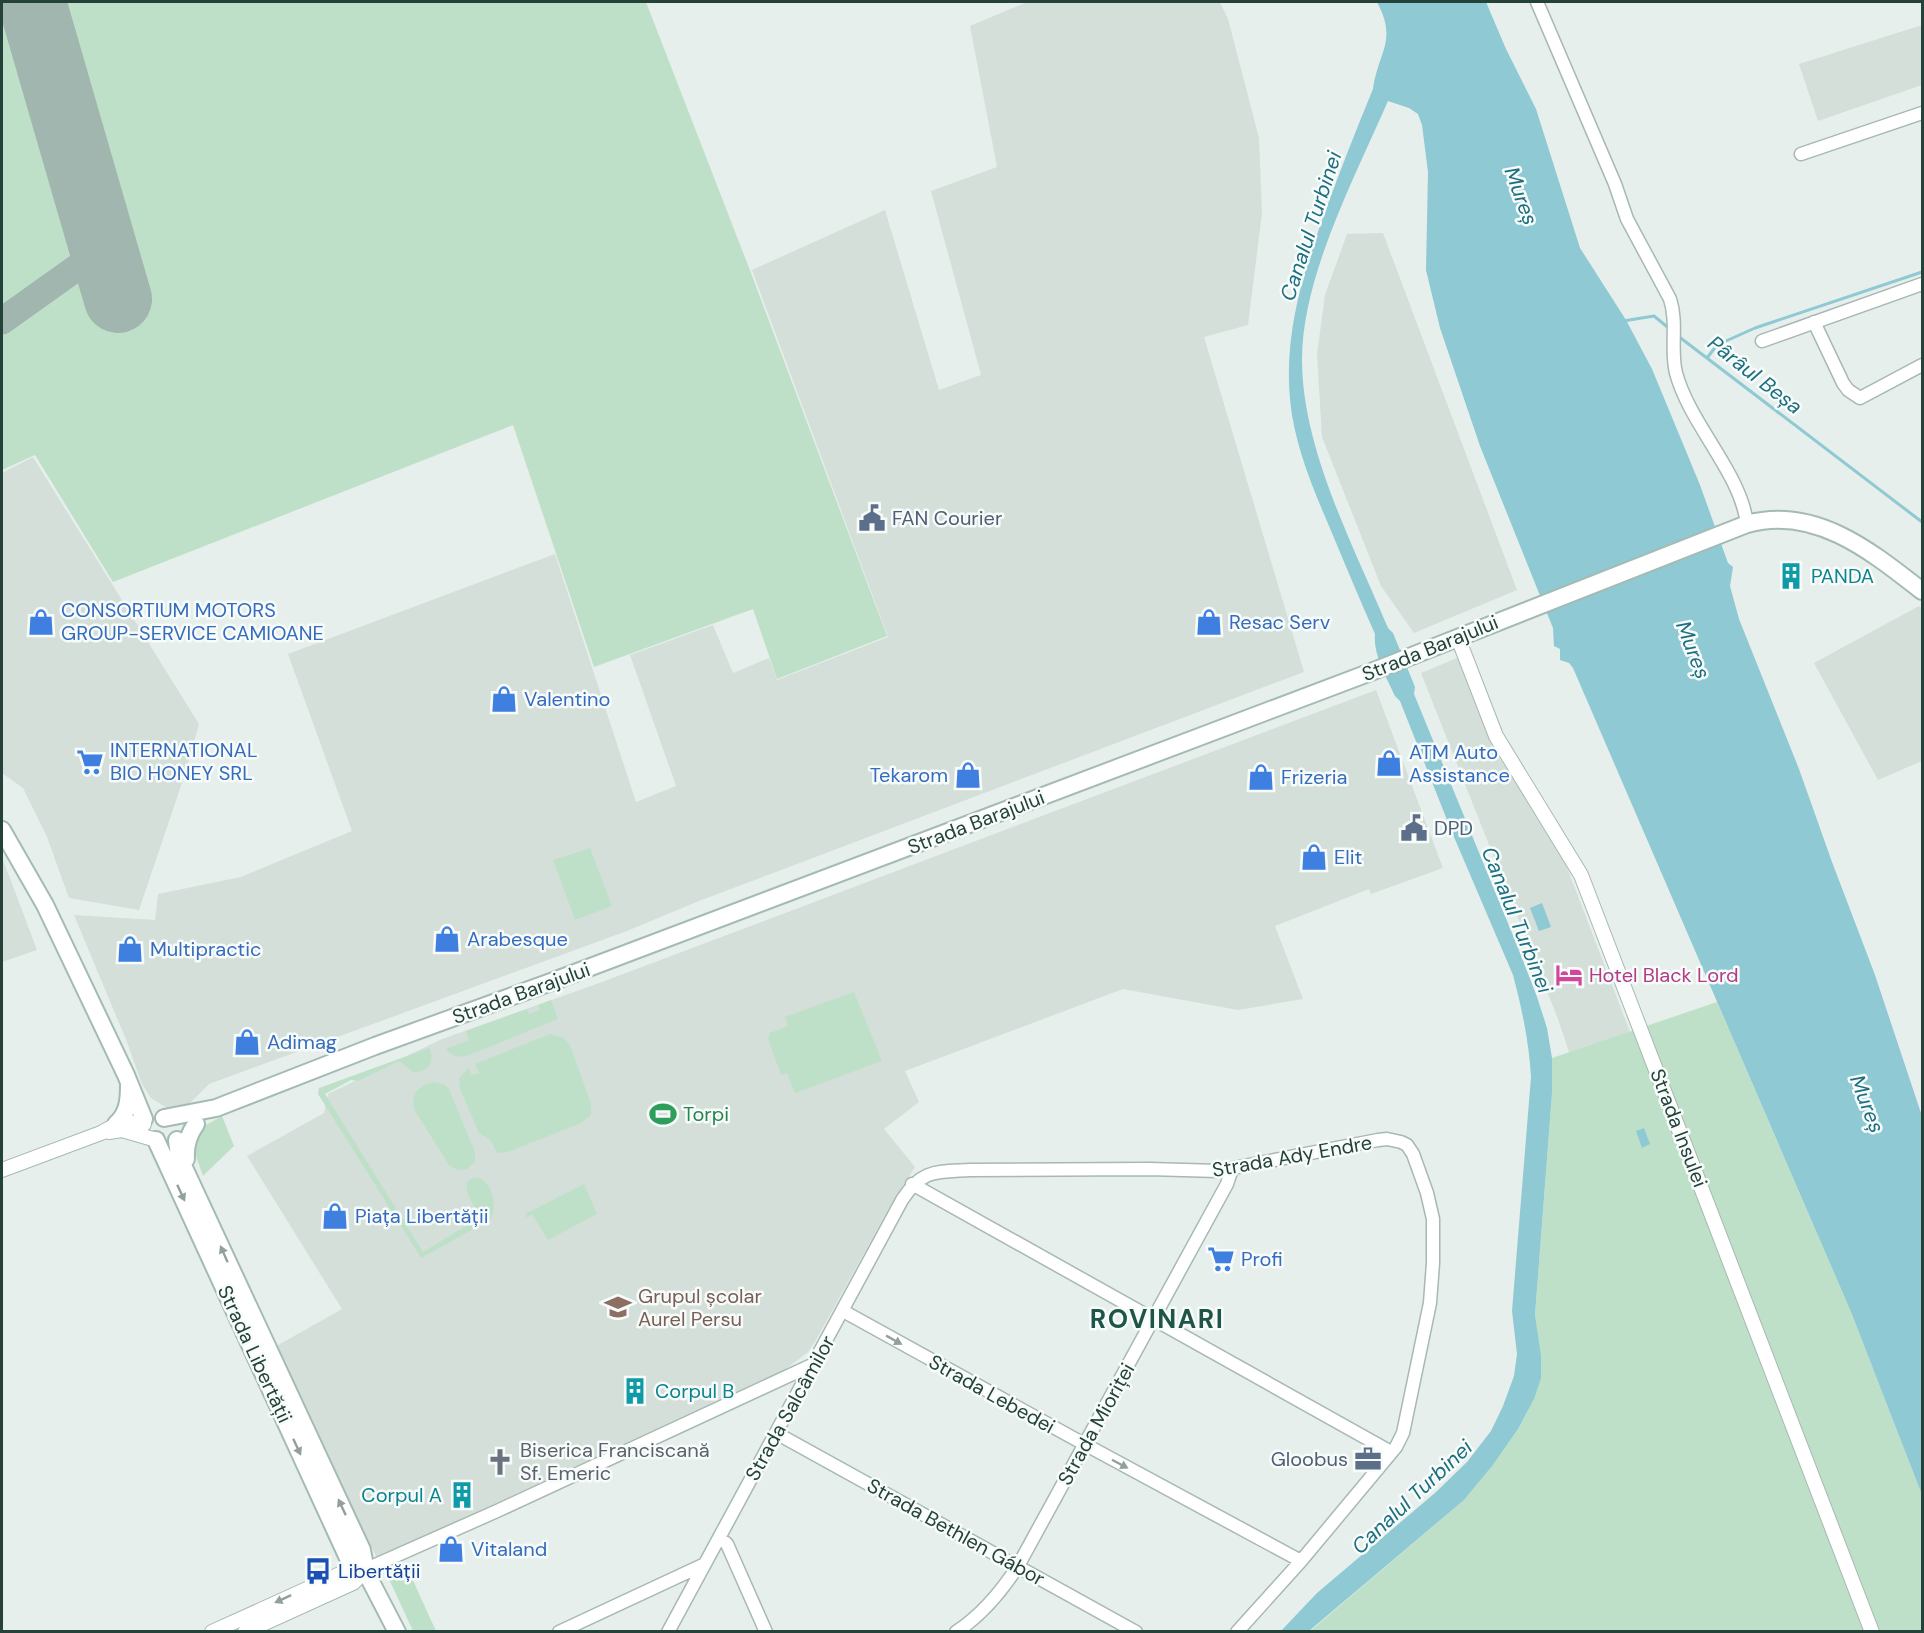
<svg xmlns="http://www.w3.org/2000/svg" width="1924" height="1633" viewBox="0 0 1924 1633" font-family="'DM Sans',sans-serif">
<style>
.built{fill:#d4dfda}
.green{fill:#bfe0c8}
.water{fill:#8ec9d4}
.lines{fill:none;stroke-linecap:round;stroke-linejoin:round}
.stream{stroke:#8ec9d4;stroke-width:3}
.taxiway{stroke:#a2b6b0;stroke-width:27}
.runway{stroke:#a2b6b0;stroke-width:68}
.minor-casing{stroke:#a8b8b2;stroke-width:15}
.tertiary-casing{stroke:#a8b8b2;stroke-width:16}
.secondary-casing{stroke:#a4bbb3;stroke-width:20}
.minor{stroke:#fff;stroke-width:12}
.tertiary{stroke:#fff;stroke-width:14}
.secondary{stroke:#fff;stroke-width:16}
.oneway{fill:#92a09c}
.labels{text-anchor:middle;stroke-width:5;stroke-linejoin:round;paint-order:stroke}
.service-label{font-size:20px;fill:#4e5e75;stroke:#f7fbf9;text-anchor:start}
.culture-label{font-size:20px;fill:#0d838f;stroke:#f7fbf9;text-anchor:start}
.shop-label{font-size:20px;fill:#366cbe;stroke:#f7fbf9;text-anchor:start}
.street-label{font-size:20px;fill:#24423a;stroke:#f7fbf9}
.hotel-label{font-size:20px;fill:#b23c85;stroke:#f7fbf9;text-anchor:start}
.leisure-label{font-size:20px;fill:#27864d;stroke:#f7fbf9;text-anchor:start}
.education-label{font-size:20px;fill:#785e54;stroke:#f7fbf9;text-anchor:start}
.worship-label{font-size:20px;fill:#5b616d;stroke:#f7fbf9;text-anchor:start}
.transit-label{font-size:20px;fill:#164399;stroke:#f7fbf9;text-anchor:start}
.water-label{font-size:21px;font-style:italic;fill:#1c6f80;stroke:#f7fbf9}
.district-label{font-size:26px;font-weight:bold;letter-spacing:1.5px;fill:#1f5548;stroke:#f7fbf9}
</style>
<rect width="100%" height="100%" fill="#e6efeb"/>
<!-- built -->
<path class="built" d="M1027,2H1220L1228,19L1259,138L1262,213L1248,325L1204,337L1304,672L699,901L627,931L209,1084L183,1110L167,1108L151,1098L142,1084L127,1042L74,915L155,920L158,894L241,877L352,831L288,654L555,554L636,802L676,786L630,655L713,625L733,673L769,658L777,680L888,637L752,270L885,210L939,390L981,375L931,191L997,167L970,26Z
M1922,25V85L1818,121L1799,64Z
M1383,233L1517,590L1414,633L1381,586L1322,437L1317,354L1325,295L1347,234Z
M33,457L199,724L185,774L139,910L69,898L47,837L23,788L2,773V473Z
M1919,606L1922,609V761L1878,780L1814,663Z
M1457,658L1493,749L1516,781L1563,857L1632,1037L1572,1061L1558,1019L1421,673Z
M1376,690L1443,868L1371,894L1369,889L1275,926L1303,999L1238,1010L1123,989L905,1071L919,1102L884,1129L915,1167L889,1208L816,1340L808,1352L782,1372L377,1558L273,1348L342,1309L247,1156L324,1113L328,1094L442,1039L602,982Z
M2,857L37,950L2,962Z"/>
<!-- green -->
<path class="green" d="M2,2H646L751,273L887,636L777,679L753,609L594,667L513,425L113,582L35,455L2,470Z
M590,848L612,906L575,920L553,860Z
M854,992L882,1061L795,1093L787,1073L781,1075L768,1039L770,1033L788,1026L785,1017Z
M551,1000L558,1019L467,1056C458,1057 452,1057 446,1049L469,1040L466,1031L527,1009L529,1014L540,1010L538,1005Z
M1717,1002L1851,1312L1922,1495V1631L1309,1632L1464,1500L1493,1465L1518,1429L1534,1399L1537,1332L1535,1315L1552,1093V1058Z
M550,1034L564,1038L570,1045L591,1104V1115L581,1123L508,1152L499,1153L496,1151L491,1141L479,1133L460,1089L459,1078L468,1068L472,1075L479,1073L475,1064Z
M429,1048C436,1062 428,1073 413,1072L399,1061L358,1081L351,1080L325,1094L423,1252L480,1217C474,1205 454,1180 478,1177C493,1184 498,1206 490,1220L421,1258L318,1094L319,1088Z
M435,1082L445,1085L449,1089L475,1152V1162L467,1169L457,1170L449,1165L415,1111C409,1095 419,1084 435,1082Z
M222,1116L234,1146L203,1176L192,1145L204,1126Z
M584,1184L597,1214L548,1240L532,1214L526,1218V1213L531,1211Z
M405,1563L436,1631H413L389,1579C389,1569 397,1567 405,1563Z"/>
<!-- water -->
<path class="water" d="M1377,2H1486L1506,49L1536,109L1580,248L1626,320L1652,369L1700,485L1728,563L1733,567L1730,586L1739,619L1799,769L1832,862L1875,975L1922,1116V1495L1851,1312L1573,668L1569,663L1560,660V649L1554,646L1553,628L1480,446L1440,328L1426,270L1428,172L1422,125L1418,114L1409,108L1388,101C1355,177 1301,278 1302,362C1303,451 1354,547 1388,628L1393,633L1415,687L1414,694L1521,955L1537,997L1547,1028L1552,1058V1093L1535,1315L1541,1356V1378L1534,1399L1518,1429L1493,1465L1464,1500L1309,1631L1280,1632L1317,1593L1435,1493L1467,1462L1491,1431L1503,1406L1514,1376L1517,1354L1512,1311L1531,1077C1529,1042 1522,1009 1513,975L1451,830L1400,701L1395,696C1387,678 1373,655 1375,634C1360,600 1346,567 1332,533C1314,491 1294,445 1290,399C1284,333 1303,273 1325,212C1340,171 1356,130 1373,89C1378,52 1398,41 1377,2Z
M1542,903L1551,927L1539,931L1530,908Z
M1644,1128L1650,1144L1642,1148L1636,1131Z"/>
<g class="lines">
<!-- stream -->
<path class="stream" d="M1623,321L1654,316L1671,330
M1678,336L1922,522
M1707,358L1717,345L1755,328L1922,272"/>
<!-- taxiway -->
<path class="taxiway" d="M2,321L103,249"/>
<!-- runway -->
<path class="runway" d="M32,2L118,299"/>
<defs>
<path id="minor" d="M1537,2L1615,184L1627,219L1670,299C1678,323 1670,349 1676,373C1690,425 1741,473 1747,524
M1801,154L1922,113
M1814,322L1843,383L1848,390L1860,398L1922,365
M1762,341L1922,284
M912,1184L1391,1452
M843,1311L1075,1439L1301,1561
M776,1433L1136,1632
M720,1538L727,1544L766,1632
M373,1566L497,1511L814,1364
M559,1632L705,1564
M668,1632L902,1200C922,1169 936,1172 970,1170L1149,1169L1218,1171L1378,1140L1387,1139L1401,1142L1407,1145L1413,1154L1427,1193L1433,1219V1263L1430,1303L1403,1433L1396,1447L1301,1561L1237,1632
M956,1632C982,1615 1001,1592 1018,1566L1227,1184L1232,1169"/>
<path id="tertiary" d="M1458,638L1496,736L1581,875L1872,1632
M109,1132L122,1130L153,1139
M2,1170L101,1133C116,1124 126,1120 144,1124
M212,1632L340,1574L348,1571L356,1570
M245,1632L353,1583L359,1577"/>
<path id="secondary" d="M2,830L45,905L126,1075L144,1119
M164,1118L216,1108L375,1046L551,982L1371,672L1747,524C1815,505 1872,552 1922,591
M116,1124C128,1114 129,1100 129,1085
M156,1140L348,1558L358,1565
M177,1140L179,1157L362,1550L364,1561
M186,1159C185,1146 188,1135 196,1124
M369,1578L397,1632"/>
</defs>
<!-- minor casing -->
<use href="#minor" class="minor-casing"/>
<!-- tertiary casing -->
<use href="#tertiary" class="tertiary-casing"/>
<!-- secondary casing -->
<use href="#secondary" class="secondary-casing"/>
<!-- minor -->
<use href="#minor" class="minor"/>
<!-- tertiary -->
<use href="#tertiary" class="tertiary"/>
<!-- secondary -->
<use href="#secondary" class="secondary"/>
</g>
<!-- one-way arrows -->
<defs><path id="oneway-solid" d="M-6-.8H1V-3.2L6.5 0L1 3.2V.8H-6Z" transform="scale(1.5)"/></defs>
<g class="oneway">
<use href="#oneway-solid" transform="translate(181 1193) rotate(65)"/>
<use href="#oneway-solid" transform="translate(224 1254) rotate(-114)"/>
<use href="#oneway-solid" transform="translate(894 1340) rotate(29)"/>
<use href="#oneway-solid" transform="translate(297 1447) rotate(65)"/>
<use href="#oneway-solid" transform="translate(1120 1464) rotate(28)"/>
<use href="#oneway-solid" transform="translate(342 1507) rotate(-115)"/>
<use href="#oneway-solid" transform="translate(283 1599) rotate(155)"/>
</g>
<!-- icons -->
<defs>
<symbol id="civic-bare" viewBox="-9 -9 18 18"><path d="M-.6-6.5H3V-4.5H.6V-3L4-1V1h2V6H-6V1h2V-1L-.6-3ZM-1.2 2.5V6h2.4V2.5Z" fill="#5c6f8a" stroke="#f7fbf9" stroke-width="2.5" paint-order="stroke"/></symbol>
<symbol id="building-bare" viewBox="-9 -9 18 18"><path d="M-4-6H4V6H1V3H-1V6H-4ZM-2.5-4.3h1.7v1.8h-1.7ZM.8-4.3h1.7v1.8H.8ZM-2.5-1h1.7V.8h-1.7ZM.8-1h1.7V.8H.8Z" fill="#0f9aa8" stroke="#f7fbf9" stroke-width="2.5" paint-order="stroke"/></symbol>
<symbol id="shop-bare" viewBox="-9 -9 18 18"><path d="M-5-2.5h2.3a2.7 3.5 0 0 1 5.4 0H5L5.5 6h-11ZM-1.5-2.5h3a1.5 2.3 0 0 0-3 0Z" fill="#3f7fe0" stroke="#f7fbf9" stroke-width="2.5" paint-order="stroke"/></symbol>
<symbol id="supermarket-bare" viewBox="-9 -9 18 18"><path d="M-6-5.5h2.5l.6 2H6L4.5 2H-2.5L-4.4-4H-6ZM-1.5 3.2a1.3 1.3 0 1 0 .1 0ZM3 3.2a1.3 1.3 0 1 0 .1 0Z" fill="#3f7fe0" stroke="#f7fbf9" stroke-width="2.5" paint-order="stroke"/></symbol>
<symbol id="hotel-bare" viewBox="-9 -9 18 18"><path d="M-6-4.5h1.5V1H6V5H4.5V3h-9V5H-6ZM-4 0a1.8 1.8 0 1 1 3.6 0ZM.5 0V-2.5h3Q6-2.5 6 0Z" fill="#d1479c" stroke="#f7fbf9" stroke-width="2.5" paint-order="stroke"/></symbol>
<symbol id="stadium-bare" viewBox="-9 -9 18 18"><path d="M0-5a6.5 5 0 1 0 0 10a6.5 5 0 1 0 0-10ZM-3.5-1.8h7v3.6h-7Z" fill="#2e9e5b" stroke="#f7fbf9" stroke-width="2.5" paint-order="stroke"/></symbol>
<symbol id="school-bare" viewBox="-9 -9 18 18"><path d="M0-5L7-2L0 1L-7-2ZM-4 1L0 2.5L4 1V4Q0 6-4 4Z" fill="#8d6e63" stroke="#f7fbf9" stroke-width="2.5" paint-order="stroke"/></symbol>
<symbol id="office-bare" viewBox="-9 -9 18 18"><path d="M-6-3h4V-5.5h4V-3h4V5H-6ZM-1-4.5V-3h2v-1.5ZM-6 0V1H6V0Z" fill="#5c6f8a" stroke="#f7fbf9" stroke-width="2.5" paint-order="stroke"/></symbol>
<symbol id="church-bare" viewBox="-9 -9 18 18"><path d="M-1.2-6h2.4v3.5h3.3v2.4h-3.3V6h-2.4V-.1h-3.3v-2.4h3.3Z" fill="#6b7280" stroke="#f7fbf9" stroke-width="2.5" paint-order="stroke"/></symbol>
<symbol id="bus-bare" viewBox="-9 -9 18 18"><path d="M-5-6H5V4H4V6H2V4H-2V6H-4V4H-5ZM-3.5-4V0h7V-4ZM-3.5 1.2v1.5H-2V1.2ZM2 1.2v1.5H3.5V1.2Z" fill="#1a4fb4" stroke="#f7fbf9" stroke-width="2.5" paint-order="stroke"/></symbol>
</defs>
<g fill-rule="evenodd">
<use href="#civic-bare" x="853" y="499" width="38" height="38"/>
<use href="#building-bare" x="1772" y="557" width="38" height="38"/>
<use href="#shop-bare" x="22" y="603" width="38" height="38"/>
<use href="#shop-bare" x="1190" y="603" width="38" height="38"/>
<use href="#shop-bare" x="485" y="680" width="38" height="38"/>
<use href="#supermarket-bare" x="71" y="743" width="38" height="38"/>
<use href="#shop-bare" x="1370" y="744" width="38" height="38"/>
<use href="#shop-bare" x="949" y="756" width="38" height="38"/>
<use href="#shop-bare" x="1242" y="758" width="38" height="38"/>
<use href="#civic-bare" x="1395" y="809" width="38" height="38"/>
<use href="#shop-bare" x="1295" y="838" width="38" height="38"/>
<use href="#shop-bare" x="428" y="920" width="38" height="38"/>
<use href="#shop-bare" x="111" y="930" width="38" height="38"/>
<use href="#hotel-bare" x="1550" y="956" width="38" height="38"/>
<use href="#shop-bare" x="228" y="1023" width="38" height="38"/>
<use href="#stadium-bare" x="644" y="1095" width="38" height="38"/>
<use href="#shop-bare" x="316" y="1197" width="38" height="38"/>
<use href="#supermarket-bare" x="1202" y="1240" width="38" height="38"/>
<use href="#school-bare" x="599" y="1288" width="38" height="38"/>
<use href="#building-bare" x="616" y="1372" width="38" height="38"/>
<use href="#office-bare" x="1349" y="1440" width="38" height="38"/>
<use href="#church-bare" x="481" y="1443" width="38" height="38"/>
<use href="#building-bare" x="443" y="1476" width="38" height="38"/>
<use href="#shop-bare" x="432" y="1530" width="38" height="38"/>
<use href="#bus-bare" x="299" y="1552" width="38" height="38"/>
</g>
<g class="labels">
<!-- service labels -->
<g class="service-label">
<text x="892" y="525">FAN Courier</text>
<text x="1434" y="835">DPD</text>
<text x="1348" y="1466" text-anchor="end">Gloobus</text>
</g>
<!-- culture labels -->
<g class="culture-label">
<text x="1811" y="583">PANDA</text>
<text x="655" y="1398">Corpul B</text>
<text x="442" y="1502" text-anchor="end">Corpul A</text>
</g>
<!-- shop labels -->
<g class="shop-label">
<text x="61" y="617">CONSORTIUM MOTORS<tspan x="61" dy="23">GROUP-SERVICE CAMIOANE</tspan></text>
<text x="1229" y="629">Resac Serv</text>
<text x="524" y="706">Valentino</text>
<text x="110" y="757">INTERNATIONAL<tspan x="110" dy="23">BIO HONEY SRL</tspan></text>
<text x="1409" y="759">ATM Auto<tspan x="1409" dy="23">Assistance</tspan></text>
<text x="948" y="782" text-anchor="end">Tekarom</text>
<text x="1281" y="784">Frizeria</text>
<text x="1334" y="864">Elit</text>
<text x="467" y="946">Arabesque</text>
<text x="150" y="956">Multipractic</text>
<text x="267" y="1049">Adimag</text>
<text x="355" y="1223">Piața Libertății</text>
<text x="1241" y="1266">Profi</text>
<text x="471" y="1556">Vitaland</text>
</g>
<!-- street labels -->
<g class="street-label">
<text transform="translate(1430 648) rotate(-22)" y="7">Strada Barajului</text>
<text transform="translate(976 822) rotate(-21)" y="7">Strada Barajului</text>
<text transform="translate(521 993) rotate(-20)" y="7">Strada Barajului</text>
<text transform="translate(1679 1128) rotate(69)" y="7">Strada Insulei</text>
<text transform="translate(1292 1156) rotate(-10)" y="7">Strada Ady Endre</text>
<text transform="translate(255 1354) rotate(65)" y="7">Strada Libertății</text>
<text transform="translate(992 1394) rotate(29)" y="7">Strada Lebedei</text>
<text transform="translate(790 1408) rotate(-61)" y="7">Strada Salcâmilor</text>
<text transform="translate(1096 1424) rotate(-61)" y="7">Strada Mioriței</text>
<text transform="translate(956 1532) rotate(29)" y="7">Strada Bethlen Gábor</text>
</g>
<!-- hotel labels -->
<g class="hotel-label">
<text x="1589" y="982">Hotel Black Lord</text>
</g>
<!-- leisure labels -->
<g class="leisure-label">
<text x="683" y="1121">Torpi</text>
</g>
<!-- education labels -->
<g class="education-label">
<text x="638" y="1303">Grupul școlar<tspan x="638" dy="23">Aurel Persu</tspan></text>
</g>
<!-- worship labels -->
<g class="worship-label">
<text x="520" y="1457">Biserica Franciscană<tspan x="520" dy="23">Sf. Emeric</tspan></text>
</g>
<!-- transit labels -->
<g class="transit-label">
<text x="338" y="1578">Libertății</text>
</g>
<!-- water labels -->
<g class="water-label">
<text transform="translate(1521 196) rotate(70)" y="7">Mureș</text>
<text transform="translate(1311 226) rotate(-72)" y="7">Canalul Turbinei</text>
<text transform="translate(1755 375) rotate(38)" y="7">Pârâul Beșa</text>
<text transform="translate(1693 650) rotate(69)" y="7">Mureș</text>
<text transform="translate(1517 920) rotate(68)" y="7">Canalul Turbinei</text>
<text transform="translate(1867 1104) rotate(69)" y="7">Mureș</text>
<text transform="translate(1412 1497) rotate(-43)" y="7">Canalul Turbinei</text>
</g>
<!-- district labels -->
<g class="district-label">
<text x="1157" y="1328">ROVINARI</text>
</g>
</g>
<!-- border -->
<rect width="1924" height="1633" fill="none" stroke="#24423a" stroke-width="6"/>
</svg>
